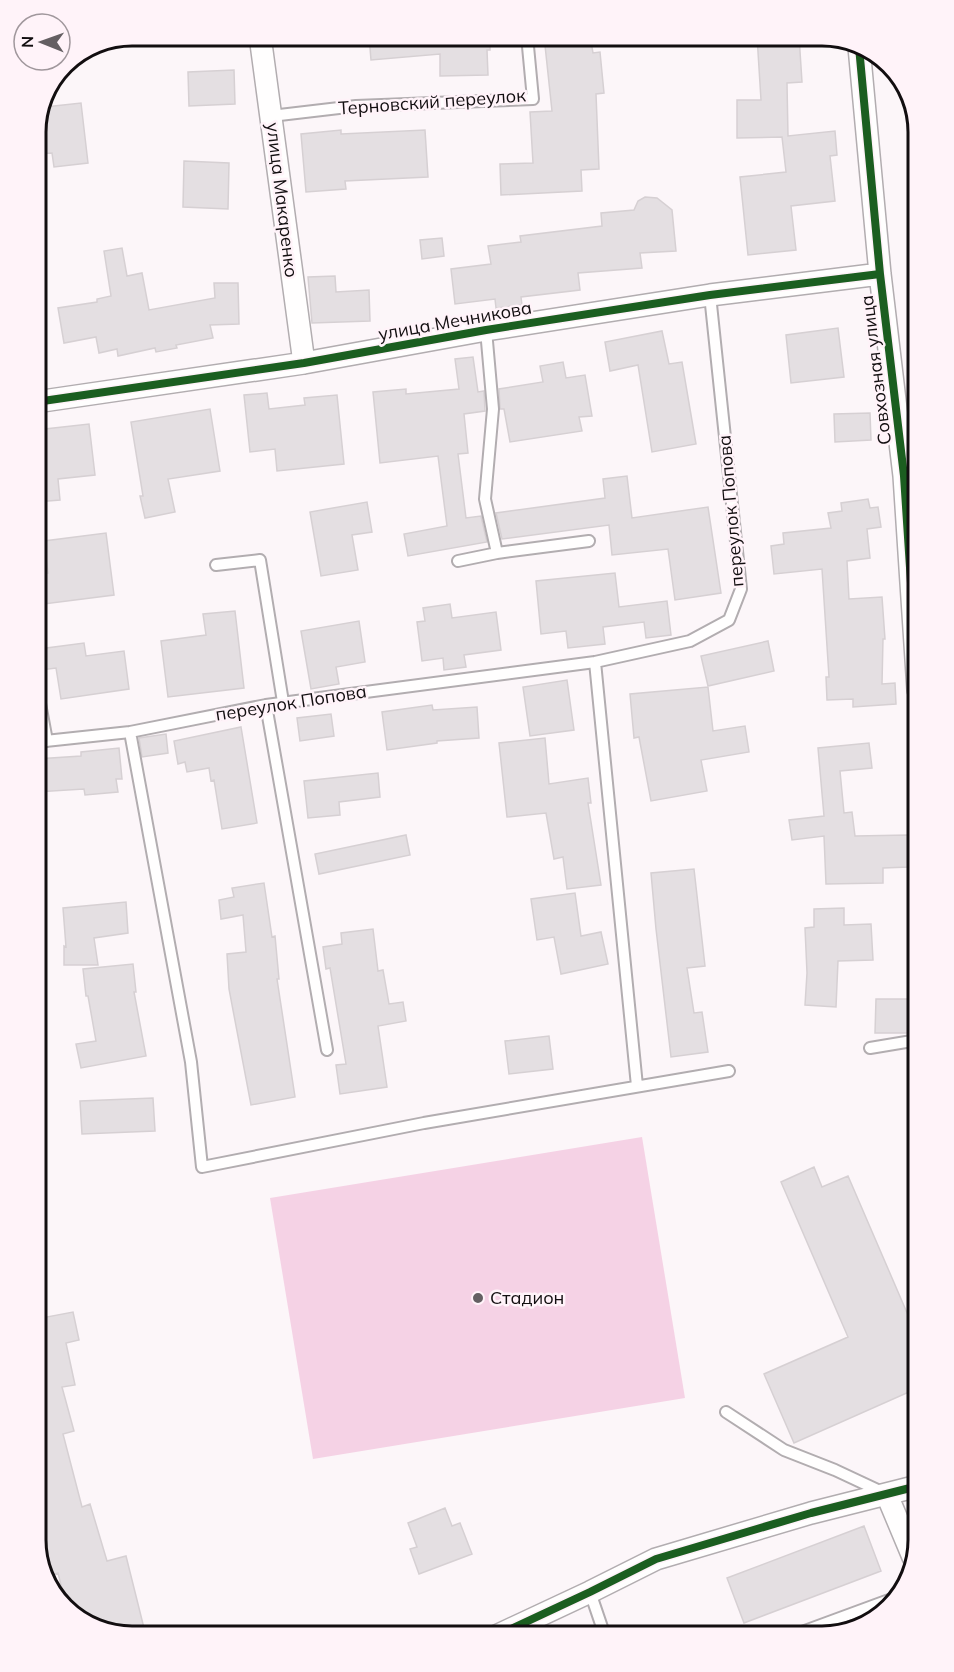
<svg xmlns="http://www.w3.org/2000/svg" width="954" height="1672" viewBox="0 0 954 1672" font-family="Mulish,sans-serif">
<style>
.green{fill:#f5d2e5}
.building{fill:#e4dfe2;stroke:#d6d0d3;stroke-width:1.5}
.lines{fill:none;stroke-linecap:round;stroke-linejoin:round}
.service-casing{stroke:#b2adb0;stroke-width:14}
.minor-casing{stroke:#b2adb0;stroke-width:24}
.service{stroke:#fffefe;stroke-width:10}
.minor{stroke:#fffefe;stroke-width:21}
.cycleway-casing{stroke:#fff3f9;stroke-width:11}
.cycleway{stroke:#1b5e20;stroke-width:8}
.poi-dot{fill:#645f62;stroke:#fff3f9;stroke-width:2}
.labels{text-anchor:middle;stroke-width:5;stroke-linejoin:round;paint-order:stroke}
.street-label{font-size:18px;fill:#120e10;stroke:#fff3f9}
.poi-label{font-size:18px;fill:#120e10;stroke:#fff3f9;text-anchor:start}
.rim{fill:none;stroke:#120e10;stroke-width:3}
</style>
<rect width="100%" height="100%" fill="#fcf6f9"/>
<!-- green -->
<path class="green" d="M642,1137L685,1398L313,1459L270,1198Z"/>
<!-- building -->
<path class="building" d="M369,36H490V50H487L488,75L440,76V54L371,60Z
M544,36H590L593,53L600,52L604,93L596,94L599,169L581,170L582,191L501,195L500,164L533,163L530,112L552,111Z
M757,36H799L802,82L787,83L788,136L835,131L837,155L830,156L835,201L791,206L796,250L748,255L740,177L786,172L782,137L737,138V100H761Z
M234,70L235,104L189,106L188,72Z
M81,103L88,163L54,167L52,153L36,154V127L45,107Z
M341,130V134L425,130L428,177L345,181L346,189L306,192L301,134Z
M184,161L229,163L228,209L183,207Z
M645,197L657,198L672,210L676,251L640,253L642,268L578,273L580,290L521,297L522,305L496,308L495,299L455,304L451,269L491,264L488,246L521,242L520,236L602,226L601,213L634,210L638,201Z
M442,238L444,256L422,259L420,240Z
M122,248L127,276L142,273L149,310L215,298L214,283H238L239,324L210,325L213,338L176,345L177,348L156,352L155,348L118,356L117,349L99,353L96,337L64,343L58,308L97,302V299L111,296L104,251Z
M335,276L336,292L369,290L370,321L312,323L308,277Z
M838,328L844,377L791,383L786,335Z
M662,331L669,364L682,362L696,444L652,452L638,365L610,371L605,342Z
M473,357L478,392L484,391L485,411L464,414L468,453L458,454L466,518L481,516L487,542L408,556L404,534L447,526L438,456L380,463L373,392L406,389V394L459,389L455,359Z
M563,362L566,378L585,375L592,416L579,417L582,431L510,442L504,409H500L499,389L543,382L540,366Z
M267,393L269,409L305,405L304,398L337,395L344,464L277,471L275,449L250,452L244,395Z
M210,409L220,471L168,479L175,512L145,518L140,496H143L131,422Z
M870,413L871,440L835,442L834,414Z
M89,424L95,475L58,479L60,500L36,502V430Z
M627,476L632,518L708,507L721,593L675,600L668,549L612,555L609,525L502,539L496,513L605,498L603,479Z
M868,499L870,508L878,507L881,527L867,529L870,558L847,561L849,599L882,597L885,639H883L882,684L895,683L896,704L853,707V699L827,700L826,677H829L822,569L774,574L771,546L784,544L783,533L831,528L828,513L842,511L841,503Z
M367,502L372,532L352,535L358,570L321,576L310,512Z
M106,533L114,595L36,605V574L48,573L44,541Z
M615,573L619,607L667,601L671,635L646,638L644,622L603,627L605,644L568,648L566,631L541,634L536,581Z
M450,604L452,618L496,612L501,650L464,655L466,667L444,670L443,658L422,661L417,622L425,621L423,608Z
M235,611L244,688L168,697L161,641L206,635L203,614Z
M359,621L365,662L336,667L339,684L311,689L301,631Z
M768,641L774,671L708,686L701,656Z
M84,643L86,656L124,651L129,689L61,699L56,668L41,670L39,649Z
M567,680L574,730L530,736L523,687Z
M708,687L713,731L745,726L749,752L701,760L707,791L651,801L639,737L634,738L630,694Z
M432,705L433,710L477,707L479,738L437,741V743L387,750L382,712Z
M331,714L334,736L300,741L297,718Z
M241,727L257,823L222,829L214,780L211,781L209,768L187,772L185,762L178,764L174,741Z
M166,734L168,753L142,757L139,738Z
M545,738L549,784L588,778L591,803H588L601,885L567,889L563,857L554,859L546,813L507,817L499,743Z
M869,743L872,768L840,771L844,813L852,812L855,836L908,835L909,867L883,868V883L826,884L824,836L792,840L789,820L824,816L818,748Z
M119,748L122,779H116L118,792L85,795L84,789L36,792V759L81,756V752Z
M378,773L380,797L339,802L340,815L308,818L304,781Z
M406,835L410,855L319,874L315,854Z
M694,869L705,966L687,968L694,1013L702,1012L708,1052L671,1057L656,929L651,873Z
M264,883L272,937L275,936L279,979H277L295,1097L251,1105L229,989L227,954L246,952L243,915L221,919L219,900L234,897L232,888Z
M575,893L581,936L601,932L608,964L561,974L554,937L537,940L531,899Z
M126,902L128,933L94,938L98,965H64V946L66,947L63,908Z
M844,908V925L871,924L873,960L838,961L836,1007L805,1005L807,973L805,928L814,927V909Z
M373,929L378,971L383,970L389,1004L403,1002L406,1021L378,1026L387,1087L340,1094L336,1065L346,1064L330,968L326,969L323,947L342,944L341,933Z
M133,964L136,992H134L146,1056L81,1068L76,1044L96,1041L88,996H86L83,969Z
M876,999H918V1033H875Z
M549,1036L553,1069L509,1074L505,1041Z
M153,1098L155,1131L82,1134L80,1101Z
M814,1167L822,1187L848,1176L911,1322L918,1319V1388L794,1443L764,1374L848,1337L781,1182Z
M73,1312L79,1340L66,1343L75,1385L62,1387L74,1431L63,1434L82,1507L90,1504L107,1561L126,1556L146,1636H127L79,1620L66,1605L58,1573L49,1576L36,1538V1388L42,1386L36,1356V1319Z
M445,1508L452,1526L460,1523L472,1554L419,1574L410,1549L417,1547L408,1523Z
M864,1526L881,1571L744,1623L727,1578Z"/>
<g class="lines">
<defs>
<path id="service" d="M271,116L356,106L533,99L527,36
M486,330L493,409L485,499L497,553
M458,561L497,553L589,541
M216,565L260,560L283,702
M595,662L637,1086
M36,682L47,741
M266,705L327,1050
M130,732L191,1062L202,1167L424,1123L729,1071
M36,742L130,732L266,705L595,662L690,641L729,620L741,589L710,295
M870,1048L918,1040
M726,1412L784,1450L835,1470L882,1492
M590,1592L605,1636
M791,1636L897,1597"/>
<path id="minor" d="M260,36L304,363
M859,47L880,274L904,476L918,690
M36,402L304,363L486,330L710,295L880,274
M887,1495L913,1557
M496,1636L590,1592L656,1559L811,1513L918,1486"/>
</defs>
<!-- service casing -->
<use href="#service" class="service-casing"/>
<!-- minor casing -->
<use href="#minor" class="minor-casing"/>
<!-- service -->
<use href="#service" class="service"/>
<!-- minor -->
<use href="#minor" class="minor"/>
<defs>
<path id="cycleway" d="M859,47L880,274L904,476L918,690
M36,402L304,363L486,330L710,295L880,274
M496,1636L590,1592L656,1559L811,1513L918,1486"/>
</defs>
<!-- cycleway casing -->
<use href="#cycleway" class="cycleway-casing"/>
<!-- cycleway -->
<use href="#cycleway" class="cycleway"/>
</g>
<!-- markers -->
<circle class="poi-dot" cx="478" cy="1298" r="6"/>
<g class="labels">
<!-- street labels -->
<g class="street-label">
<text transform="translate(432 102) rotate(-4)" y="6">Терновский переулок</text>
<text transform="translate(282 200) rotate(83)" y="6">улица Макаренко</text>
<text transform="translate(455 321) rotate(-10)" y="6">улица Мечникова</text>
<text transform="translate(876 370) rotate(-97)" y="6">Совхозная улица</text>
<text transform="translate(731 511) rotate(-95)" y="6">переулок Попова</text>
<text transform="translate(291 703) rotate(-9)" y="6">переулок Попова</text>
</g>
<!-- poi labels -->
<g class="poi-label">
<text x="490" y="1304">Стадион</text>
</g>
</g>
<!-- crop -->
<path d="M0 0H954V1672H0ZM132 46H822A86 86 0 0 1 908 132V1540A86 86 0 0 1 822 1626H132A86 86 0 0 1 46 1540V132A86 86 0 0 1 132 46Z" fill="#fff3f9" fill-rule="evenodd"/>
<path class="rim" d="M132 46H822A86 86 0 0 1 908 132V1540A86 86 0 0 1 822 1626H132A86 86 0 0 1 46 1540V132A86 86 0 0 1 132 46Z"/>
<!-- north arrow -->
<g transform="translate(42 42) rotate(271)"><circle r="28" fill="#fff3f9" stroke="#a0979c" stroke-width="1.5"/>
<path d="M0-4.5L10 22L0 15L-10 22Z" fill="#645f62"/>
<text y="-9" font-size="16" font-weight="bold" text-anchor="middle" fill="#120e10">N</text>
</g>
</svg>
